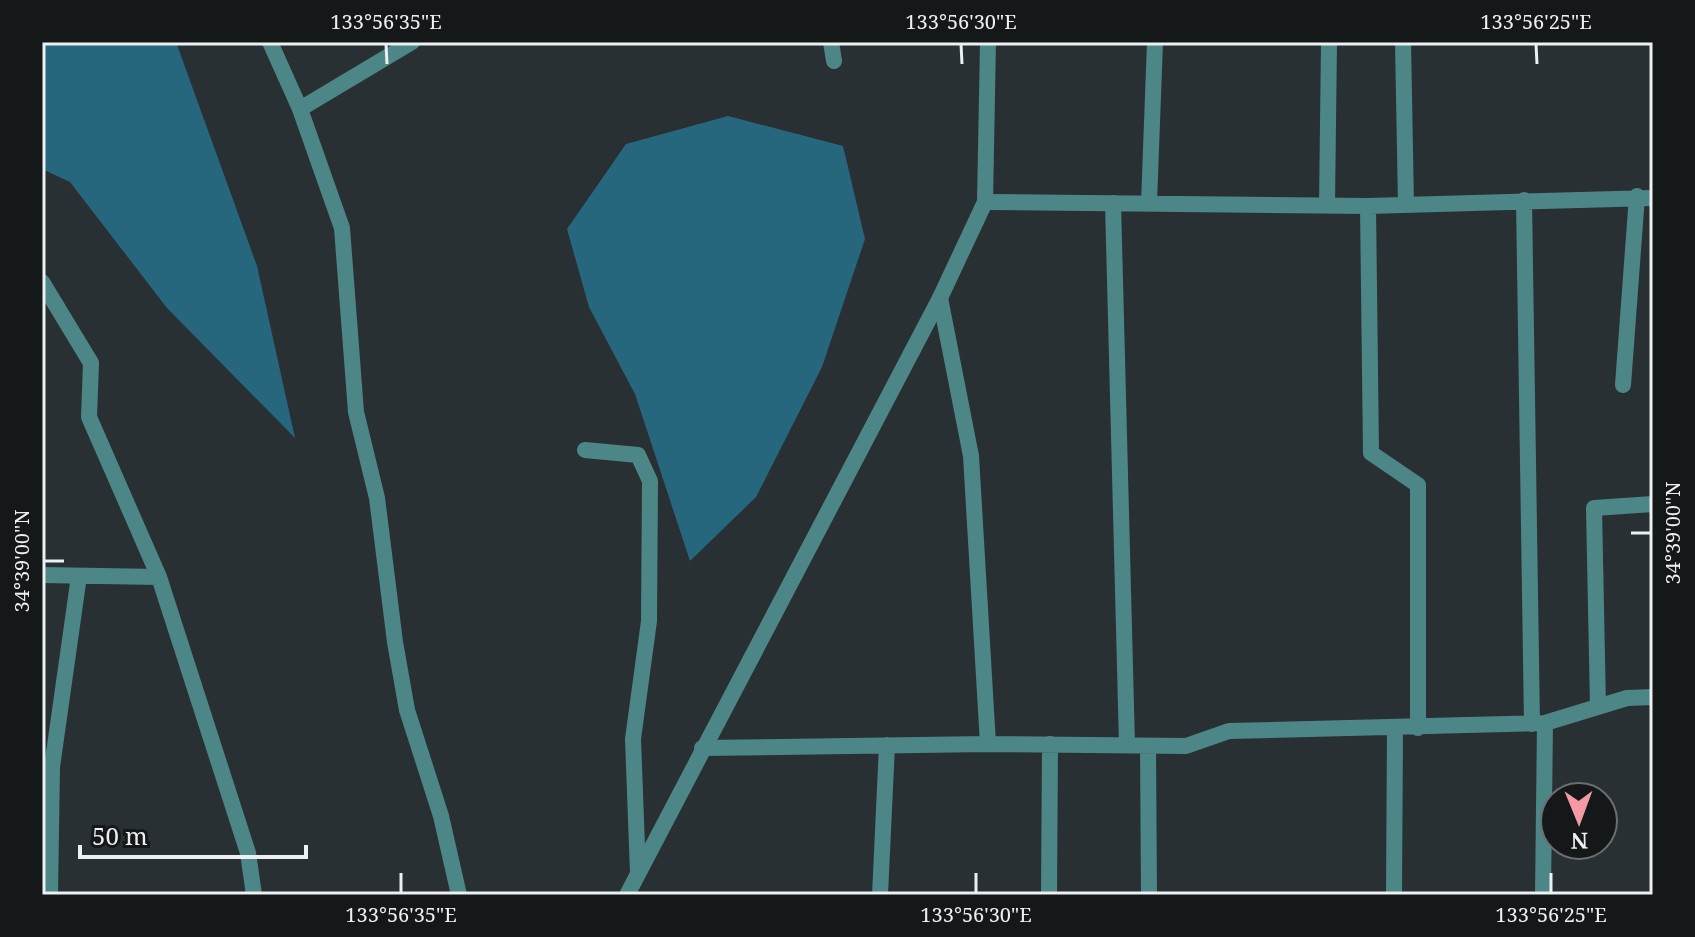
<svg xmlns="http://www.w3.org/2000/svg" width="1695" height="937" viewBox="0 0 1695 937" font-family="'Noto Serif',serif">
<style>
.forest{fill:#27677e}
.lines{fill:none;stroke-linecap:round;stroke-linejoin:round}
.minor{stroke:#4d8686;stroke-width:16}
.tertiary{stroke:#4d8686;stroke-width:16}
.ticks{fill:none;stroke:#ecf0f2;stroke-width:3}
.neatline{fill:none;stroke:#ecf0f2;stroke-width:3}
.ticks-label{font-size:20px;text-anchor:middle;fill:#ecf0f2}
</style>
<rect width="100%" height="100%" fill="#293033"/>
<!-- forest -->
<path class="forest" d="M42,42H176L257,266L295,438L167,308L70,182L42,169Z
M728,116L843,146L865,239L822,367L756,497L690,561L635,394L589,307L567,229L626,144Z"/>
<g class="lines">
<!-- minor -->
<path class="minor" d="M270,42L300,109L342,228L356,412L377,498L395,642L407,710L441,816L459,895
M831,42L834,61
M1403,42L1406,205
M300,109L412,42
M1524,200L1532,724
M985,202L1368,206L1653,198
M1113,203L1127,745
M1149,203L1155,42
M1327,205L1329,42
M1368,206L1371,453L1418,485V728
M42,282L91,363L89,417L159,577L248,853L254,895
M940,298L971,456L988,744
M1623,385L1637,196
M585,450L638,455L650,481L649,621L633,739L638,873
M42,575L159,577
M1598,707L1594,508L1653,504
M1148,746L1149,895
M702,748L988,744L1186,746L1229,731L1545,723L1627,698L1653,697
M50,895L52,767L79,576
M880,895L887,745
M1049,895L1050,744
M1394,895L1395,729
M1543,895L1545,723"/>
<!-- tertiary -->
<path class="tertiary" d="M627,895L940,298L985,202L988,42"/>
</g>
<!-- ticks -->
<path class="ticks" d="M386,44L387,64M961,44L962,64M1536,44L1537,64M1631,533H1651M44,561H64M401,873V893M976,873V893M1551,873V893"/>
<!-- border -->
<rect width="1695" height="937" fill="none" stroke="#151819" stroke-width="88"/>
<!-- north arrow -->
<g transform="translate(1579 821) rotate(179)"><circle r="38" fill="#151819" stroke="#6b6e70" stroke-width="2"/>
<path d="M0-6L14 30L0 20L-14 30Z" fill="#f49aa5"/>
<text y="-12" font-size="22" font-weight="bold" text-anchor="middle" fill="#ecf0f2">N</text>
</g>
<!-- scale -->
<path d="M80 845v12h226v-12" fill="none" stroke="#ecf0f2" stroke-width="4"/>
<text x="92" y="845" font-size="24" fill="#ecf0f2" stroke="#151819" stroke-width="6" paint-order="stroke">50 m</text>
<rect x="44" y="44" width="1607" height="849" class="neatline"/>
<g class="ticks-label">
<text x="386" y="29">133°56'35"E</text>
<text x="961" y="29">133°56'30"E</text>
<text x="1536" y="29">133°56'25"E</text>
<text transform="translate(1673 533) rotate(-90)" y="7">34°39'00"N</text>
<text transform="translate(22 561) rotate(-90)" y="7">34°39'00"N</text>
<text x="401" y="922">133°56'35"E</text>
<text x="976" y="922">133°56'30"E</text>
<text x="1551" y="922">133°56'25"E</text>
</g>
</svg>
